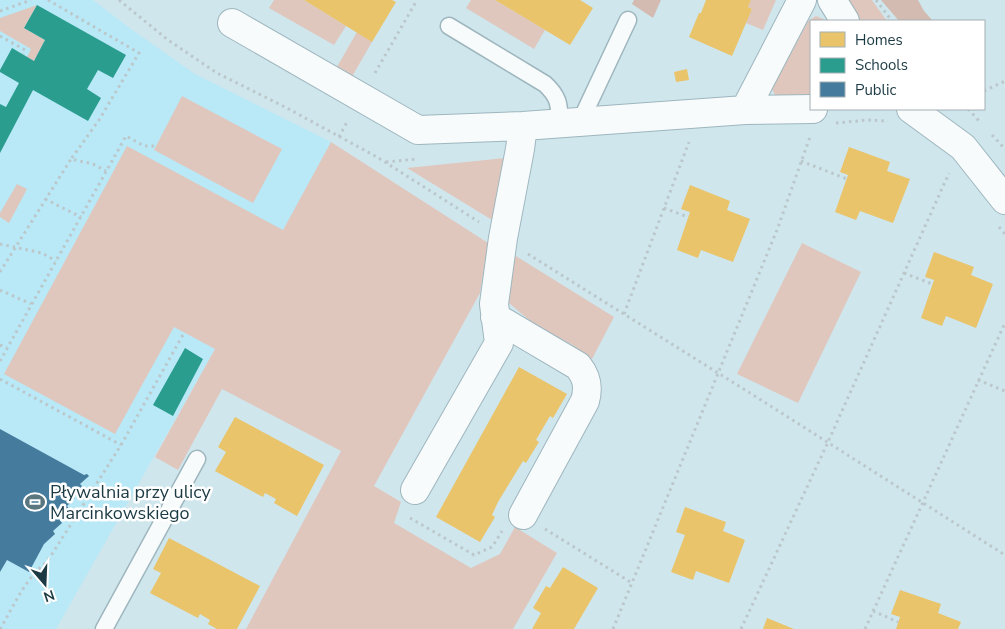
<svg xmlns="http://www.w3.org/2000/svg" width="1005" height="629" viewBox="0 0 1005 629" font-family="'Nunito Sans',sans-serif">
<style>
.built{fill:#b9e8f6}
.green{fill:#e0c7be}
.forest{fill:#d4bbb1}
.homes{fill:#e9c46a}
.schools{fill:#2a9d8f}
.public{fill:#457b9d}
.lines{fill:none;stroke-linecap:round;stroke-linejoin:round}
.service-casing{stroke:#9eb6be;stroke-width:19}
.minor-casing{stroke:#9eb6be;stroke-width:30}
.path{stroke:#bbc7ca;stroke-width:3;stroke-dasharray:2.5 4;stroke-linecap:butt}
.service{stroke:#f8fbfc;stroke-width:16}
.minor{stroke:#f8fbfc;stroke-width:28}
.labels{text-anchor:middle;stroke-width:5;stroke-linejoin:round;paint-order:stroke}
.poi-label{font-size:18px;fill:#1b3a43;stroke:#fff;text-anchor:start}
</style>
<rect width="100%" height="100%" fill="#cfe6ed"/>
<!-- built -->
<path class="built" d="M0,0H93L131,29L195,74L331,142L284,230L309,244L214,351L56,629H0Z"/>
<!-- green -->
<path class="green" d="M274,0H304L346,26L334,45L269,8Z
M471,0H495L545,30L534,49L466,8Z
M751,0H776L763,30L746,23L752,9L748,7Z
M847,0H872L887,21H857Z
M37,5L24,28L45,40L34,61L27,57L31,49L0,31V18Z
M816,16L823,19L825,21H811V97H785L775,95L772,89L808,21Z
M357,32L372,42L350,80L334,72Z
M182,96L282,149L253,203L154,150Z
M331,142L488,243L480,293L374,486L401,502L394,523L471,568L500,554L515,527L557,553L513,629H246L341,451L222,389L178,470L155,457L215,349L174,327L115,434L4,374L127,146L283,230Z
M505,158L497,223L407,168Z
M17,184L27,189L9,223L0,217V213Z
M802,243L861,272L798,403L737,374Z
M511,253L614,317L592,359L571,344L535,325L509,303L505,292Z"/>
<!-- forest -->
<path class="forest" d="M634,0H661L653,18L632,4Z
M881,0H918L924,11L933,21H899Z"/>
<!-- homes -->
<path class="homes" d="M304,0H392L396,2L372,42Z
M495,0H580L593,8L570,45Z
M706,0H751L748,7L752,9L732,56L689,37L699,13H701Z
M687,69L689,80L676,82L674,72Z
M849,147L890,162L887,171L910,179L893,223L860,211L856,220L835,212L848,175L840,172Z
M690,185L730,201L727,210L750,219L733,262L701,250L698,258L677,250L690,212L681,209Z
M934,252L974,267L971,275L993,284L976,328L946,316L942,326L921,318L934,280L925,277Z
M519,367L567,394L553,418L550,416L536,440L539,442L526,463L523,461L498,502L492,515L495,517L480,542L436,517Z
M235,417L324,465L297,516L274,503L276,499L265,493L263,497L215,471L226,452L218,447Z
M685,507L726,522L723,531L745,540L729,583L696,571L693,580L671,572L685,535L676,532Z
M169,538L260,586L237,629H217L208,624L210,620L200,614L198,618L150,593L161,573L153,569Z
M563,567L598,588L574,629H532L541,613L533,608L546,586L550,588Z
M900,590L941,604L938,613L961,622L958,629H896L900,617L891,614Z
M767,618L794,629H763Z"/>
<!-- schools -->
<path class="schools" d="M37,5L126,55L113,78L98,70L87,89L101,98L88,121L33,90L0,153V104L6,107L19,83L0,72V70L12,48L34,61L45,40L24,28Z
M185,348L203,359L173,416L153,405Z"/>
<!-- public -->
<path class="public" d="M0,429L84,475L87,474L89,476L80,484L82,486L73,495L75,498L67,506L69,509L59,519L62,523L53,531L55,534L44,544L29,572L7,560L0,572Z"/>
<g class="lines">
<defs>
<path id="service" d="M449,26L545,84C559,97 559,104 560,122
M581,120L628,20
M104,629L197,459"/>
<path id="minor" d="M832,0L845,21
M232,23L418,130L523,126
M911,109L963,147L1005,200
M745,110L802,0
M495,317L578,366C587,377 589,387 585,401L523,515
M415,490L499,343L494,304L503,238L520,149L523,126L745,110L813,109"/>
</defs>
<!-- service casing -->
<use href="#service" class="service-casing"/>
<!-- minor casing -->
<use href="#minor" class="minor-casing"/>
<!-- path -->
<path class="path" d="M48,0L139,53L99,120L71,159
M119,0L168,40L217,73L285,107L377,157L479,222
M876,0L892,21
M0,11L31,0
M0,36L25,50L23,54
M375,73L417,0
M984,91L1005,81
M968,109L981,123
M836,123L868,120L888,121
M992,135L1005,149
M339,137L347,122
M801,161L847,179
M386,162L417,159
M45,199L81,217
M664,208L688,217
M999,227L1005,234
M0,244L42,253L56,261
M528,254L750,393L1005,555
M0,272L71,159L93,164L106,171
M904,273L932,284
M0,290L31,304
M624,314L689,142
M0,345L7,348
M0,361L126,136L144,146H156
M0,379L121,445
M978,380L1005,391
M410,518L474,555L492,547L502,531
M545,529L632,583
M873,611L898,622
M0,629C14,606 25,578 47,562L121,445L184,333
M613,629L777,230L810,137
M741,629L828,442L949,173
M865,629L1005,323"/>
<!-- service -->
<use href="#service" class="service"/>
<!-- minor -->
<use href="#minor" class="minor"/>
</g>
<!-- icons -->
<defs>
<symbol id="stadium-bare" viewBox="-9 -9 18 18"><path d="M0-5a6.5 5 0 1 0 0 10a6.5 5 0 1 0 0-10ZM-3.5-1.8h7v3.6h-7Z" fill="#5a767e" stroke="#fff" stroke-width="2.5" paint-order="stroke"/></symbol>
</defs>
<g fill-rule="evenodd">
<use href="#stadium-bare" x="21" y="488" width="28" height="28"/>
</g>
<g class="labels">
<!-- poi labels -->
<g class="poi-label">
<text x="50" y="498">Pływalnia przy ulicy<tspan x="50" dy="21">Marcinkowskiego</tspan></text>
</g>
</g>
<!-- legend -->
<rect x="810" y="20" width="175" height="90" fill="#ffffff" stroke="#a4b0b4"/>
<rect x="820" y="32" width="25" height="15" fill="#e9c46a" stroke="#a4b0b4"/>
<text x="855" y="45" font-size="15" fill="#1b3a43">Homes</text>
<rect x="820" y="58" width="25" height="15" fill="#2a9d8f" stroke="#a4b0b4"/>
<text x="855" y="70" font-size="15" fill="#1b3a43">Schools</text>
<rect x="820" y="82" width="25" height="15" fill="#457b9d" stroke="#a4b0b4"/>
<text x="855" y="95" font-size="15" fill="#1b3a43">Public</text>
<!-- north arrow -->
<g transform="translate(45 584) rotate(161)" stroke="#ffffff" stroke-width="4" paint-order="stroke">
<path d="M0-4L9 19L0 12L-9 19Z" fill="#1b3a43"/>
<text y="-8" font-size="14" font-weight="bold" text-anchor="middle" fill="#1b3a43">N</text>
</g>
</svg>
